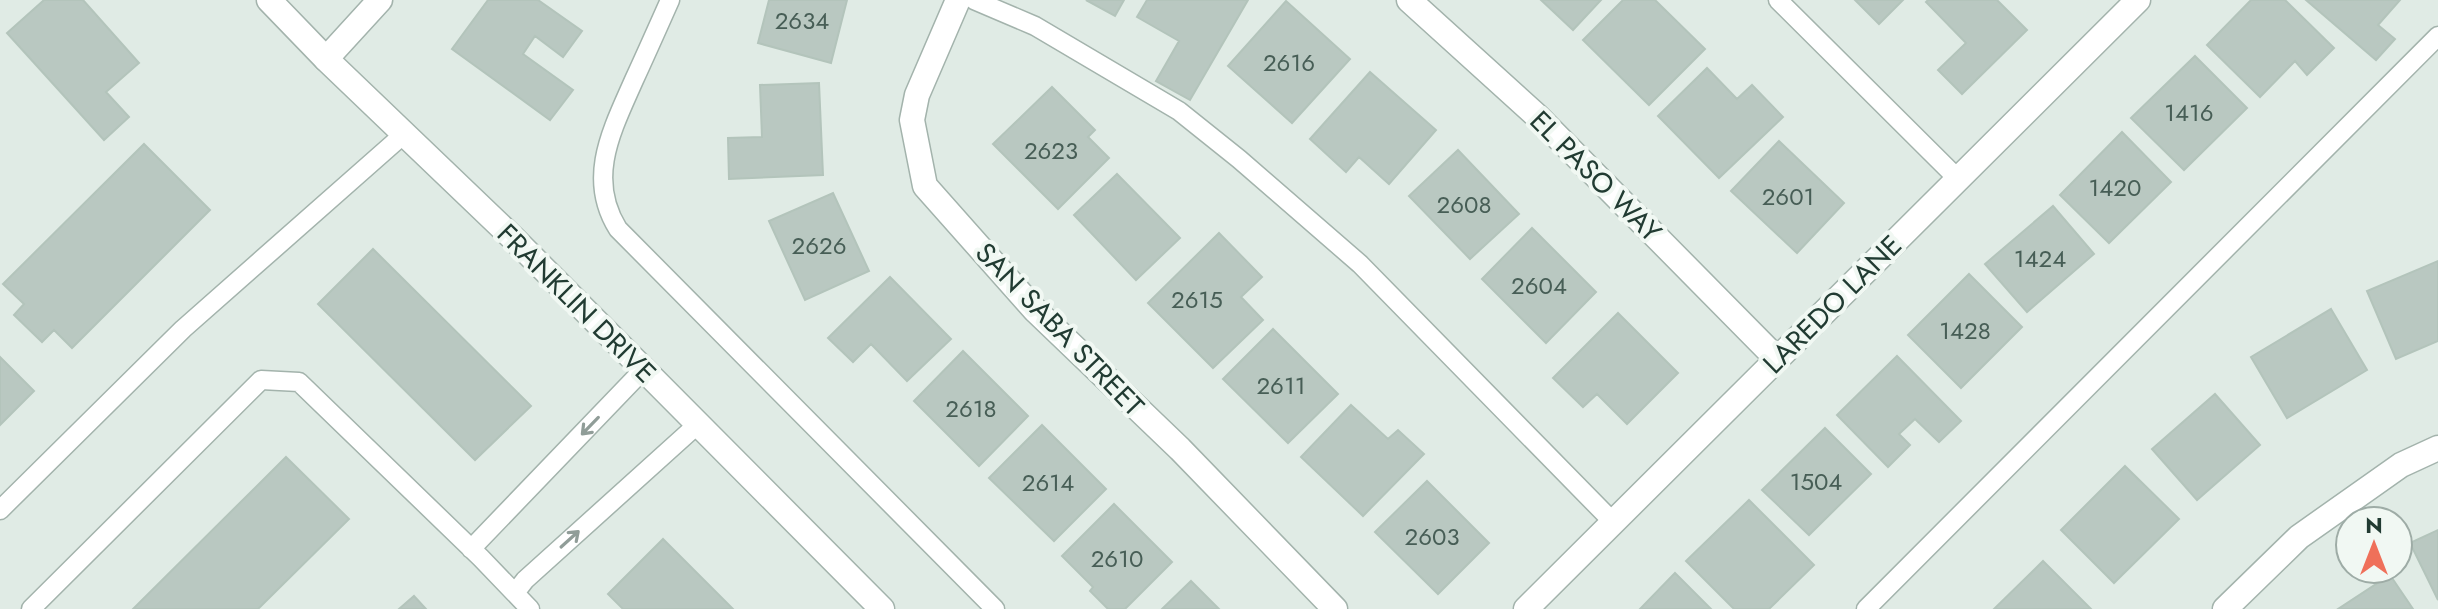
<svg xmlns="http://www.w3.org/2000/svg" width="2438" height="609" viewBox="0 0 2438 609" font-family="Jost,sans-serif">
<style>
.building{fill:#b9c8c1;stroke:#b3c4bb;stroke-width:2}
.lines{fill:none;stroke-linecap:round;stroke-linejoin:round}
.service-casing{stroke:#a3b3ac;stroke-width:21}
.minor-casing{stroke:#a3b3ac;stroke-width:27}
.tertiary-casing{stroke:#a3b3ac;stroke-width:27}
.service{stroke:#fff;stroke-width:18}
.minor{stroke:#fff;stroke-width:24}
.tertiary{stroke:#fff;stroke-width:24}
.oneway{stroke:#909d98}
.labels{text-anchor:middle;stroke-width:8;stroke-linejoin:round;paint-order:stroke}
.number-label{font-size:24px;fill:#475e56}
.street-label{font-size:28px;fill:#213b32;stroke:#f1f8f3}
</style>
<rect width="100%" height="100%" fill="#e0ebe5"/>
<!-- building -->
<path class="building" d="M44,0H83L139,63L106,92L129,117L104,140L7,33Z
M488,0H538L582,31L563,57L535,36L523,54L573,90L550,120L452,49Z
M769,0H847L831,63L758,43Z
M1086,0H1124L1115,16Z
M1147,0H1248L1190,100L1156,81L1179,41L1137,17Z
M1541,0H1601L1573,30Z
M1623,0H1655L1705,49L1649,105L1583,40Z
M1855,0H1903L1879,24Z
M1928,0H1997L2027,30L1962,94L1938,70L1966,43L1926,2Z
M2251,0H2285L2334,48L2307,75L2295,61L2260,97L2207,45Z
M2306,0H2400L2378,25L2395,39L2376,60Z
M1286,1L1350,59L1292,123L1228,66Z
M2195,56L2247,108L2184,170L2131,118Z
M1707,68L1737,99L1752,85L1783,117L1719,178L1658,116Z
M1370,72L1436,130L1389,184L1359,157L1346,172L1310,139Z
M819,83L823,175L729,179L728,138L762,137L760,85Z
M1052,87L1095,130L1088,137L1109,158L1058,209L993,144Z
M2122,132L2171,182L2109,243L2060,195Z
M1779,141L1844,203L1797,253L1731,191Z
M144,144L210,210L72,348L54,330L42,342L14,315L24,304L3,284Z
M1458,150L1519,214L1470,259L1409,196Z
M1117,174L1180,238L1136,280L1074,215Z
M833,193L869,271L805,300L769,221Z
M2053,206L2094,254L2027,312L1985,264Z
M1532,228L1596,292L1546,343L1482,279Z
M1219,233L1262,277L1241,297L1263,320L1213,368L1148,303Z
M373,249L531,406L475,460L318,304Z
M2438,261V341L2396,359L2367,291Z
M1969,274L2022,327L1961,388L1908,335Z
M890,277L951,339L907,381L871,344L853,362L828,338Z
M2331,309L2367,370L2287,418L2251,357Z
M1618,313L1678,373L1627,424L1597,394L1583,407L1553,378Z
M1273,329L1338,394L1288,443L1223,379Z
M963,351L1028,416L979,466L914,401Z
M1897,356L1961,421L1939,442L1915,419L1899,434L1910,445L1888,467L1837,415Z
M0,357L34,391L0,425Z
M2215,394L2260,445L2197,500L2152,449Z
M1351,405L1388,439L1398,430L1424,454L1363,516L1301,457Z
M1042,425L1106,489L1054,541L989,478Z
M1825,428L1871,474L1809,535L1762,490Z
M286,457L349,519L258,609H133Z
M2125,466L2179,519L2114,583L2061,530Z
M1427,481L1489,543L1438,594L1375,532Z
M1749,500L1814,565L1769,609H1734L1686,561Z
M1114,504L1172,562L1125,609H1108L1090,591L1093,587L1062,556Z
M2438,530V600L2410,543Z
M663,539L733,609H623L608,594Z
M2043,561L2091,609H1994Z
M1675,573L1711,609H1640Z
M2390,575L2413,609H2338Z
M1191,581L1219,609H1162Z
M414,596L426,609H399Z"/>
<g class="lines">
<defs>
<path id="service" d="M670,0C658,27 646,54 634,80C612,130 586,178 618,229L995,609
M974,0L1035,26L1179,111L1239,159L1360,264L1613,522
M1778,0L1958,179
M0,510L183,329L404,134
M471,549L644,369
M515,593L525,580L698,424
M31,609L261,380L299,382L481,558L530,609
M1866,609L2438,36"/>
<path id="minor" d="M958,0L917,95L912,120L925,186L1035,310L1180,449L1335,609
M1409,0L1537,116L1777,359
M326,59L380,0
M1526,609L2138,0
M2225,609L2299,537L2401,465L2438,448"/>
<path id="tertiary" d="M269,0L326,59L514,239L882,609"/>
</defs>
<!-- service casing -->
<use href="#service" class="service-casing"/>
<!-- minor casing -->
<use href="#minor" class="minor-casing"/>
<!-- tertiary casing -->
<use href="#tertiary" class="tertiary-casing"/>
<!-- service -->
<use href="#service" class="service"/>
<!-- minor -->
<use href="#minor" class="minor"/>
<!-- tertiary -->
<use href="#tertiary" class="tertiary"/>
</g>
<!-- one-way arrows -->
<defs><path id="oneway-shaft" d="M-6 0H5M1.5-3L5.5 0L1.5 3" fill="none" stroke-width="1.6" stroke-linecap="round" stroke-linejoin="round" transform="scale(2)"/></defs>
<g class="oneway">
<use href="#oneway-shaft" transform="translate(590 426) rotate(134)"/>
<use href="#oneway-shaft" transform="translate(570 539) rotate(-42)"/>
</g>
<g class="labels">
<!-- number labels -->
<g class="number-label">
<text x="802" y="29">2634</text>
<text x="1289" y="71">2616</text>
<text x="2189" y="121">1416</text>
<text x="1051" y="159">2623</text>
<text x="2115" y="196">1420</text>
<text x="1788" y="205">2601</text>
<text x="1464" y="213">2608</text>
<text x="819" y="254">2626</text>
<text x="2040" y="267">1424</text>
<text x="1539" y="294">2604</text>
<text x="1197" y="308">2615</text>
<text x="1965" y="339">1428</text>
<text x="1281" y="394">2611</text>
<text x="971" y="417">2618</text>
<text x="1816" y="490">1504</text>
<text x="1048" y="491">2614</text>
<text x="1432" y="545">2603</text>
<text x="1117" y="567">2610</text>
</g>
<!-- street labels -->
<g class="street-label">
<text transform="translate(1596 176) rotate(45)" y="10">EL PASO WAY</text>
<text transform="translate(577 303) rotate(45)" y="10">FRANKLIN DRIVE</text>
<text transform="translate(1832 304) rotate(-45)" y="10">LAREDO LANE</text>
<text transform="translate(1060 329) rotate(46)" y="10">SAN SABA STREET</text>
</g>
</g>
<!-- north arrow -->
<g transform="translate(2374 545)"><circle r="38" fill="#f1f8f3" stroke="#9eaca6" stroke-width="2"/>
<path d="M0-6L14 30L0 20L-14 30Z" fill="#ef705a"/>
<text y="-12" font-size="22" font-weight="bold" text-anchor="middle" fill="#213b32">N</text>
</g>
</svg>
